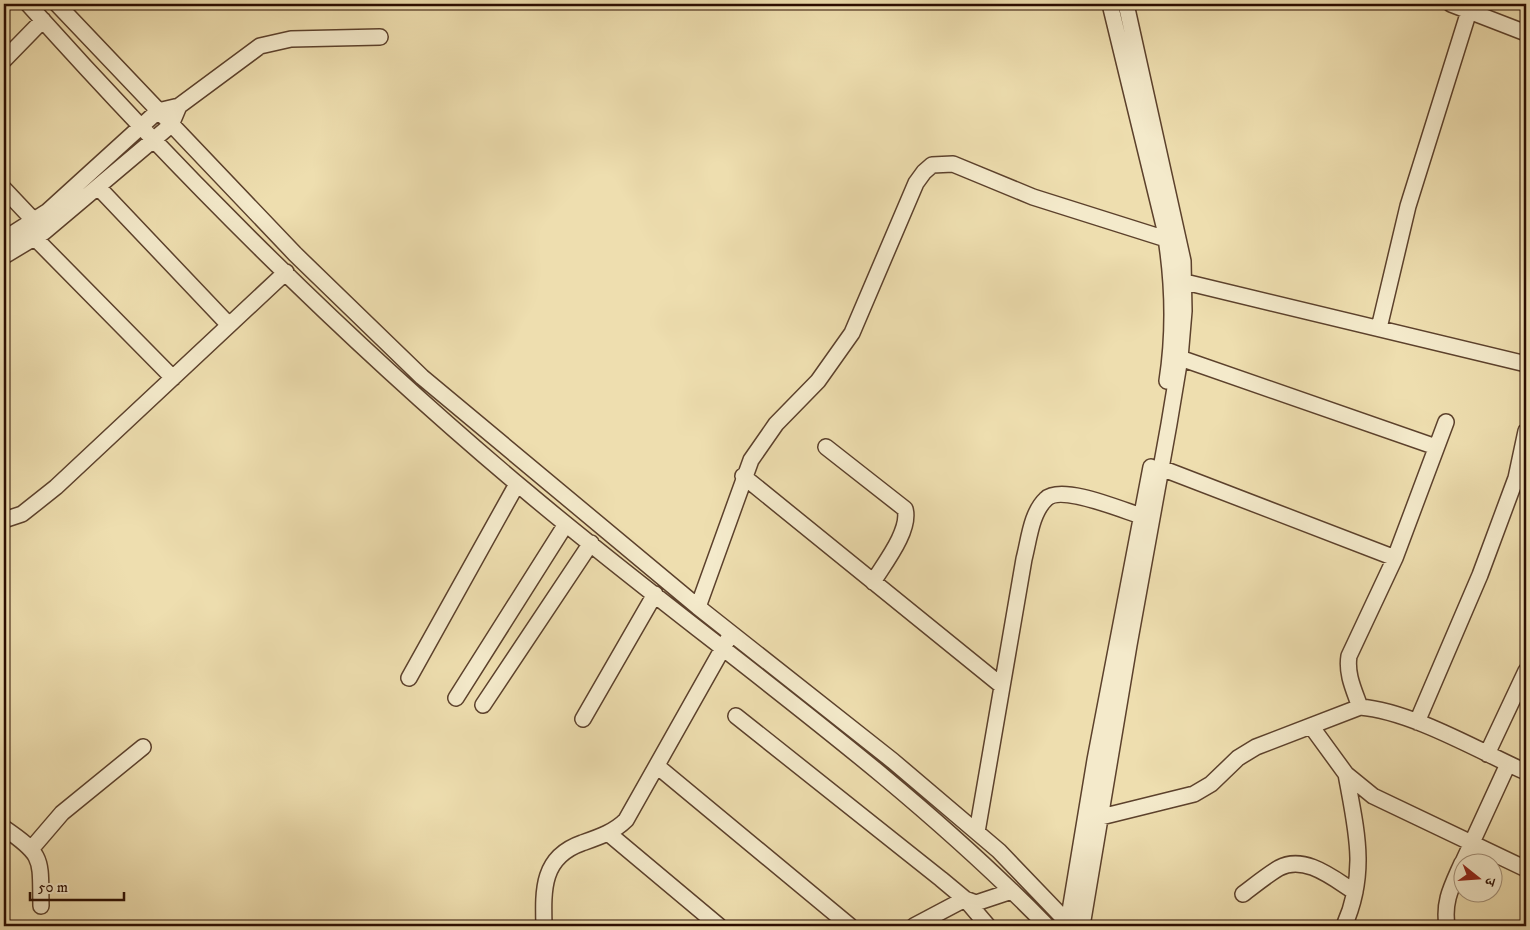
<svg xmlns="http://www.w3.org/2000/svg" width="1530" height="930" viewBox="0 0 1530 930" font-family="'IM FELL DW Pica','Noto Serif Devanagari',serif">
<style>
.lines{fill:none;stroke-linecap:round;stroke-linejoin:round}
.minor-casing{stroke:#5c412c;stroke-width:18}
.minor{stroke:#f4eacb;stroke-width:15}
</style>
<rect width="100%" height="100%" fill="#eedeaf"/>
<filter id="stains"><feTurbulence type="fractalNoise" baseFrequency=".004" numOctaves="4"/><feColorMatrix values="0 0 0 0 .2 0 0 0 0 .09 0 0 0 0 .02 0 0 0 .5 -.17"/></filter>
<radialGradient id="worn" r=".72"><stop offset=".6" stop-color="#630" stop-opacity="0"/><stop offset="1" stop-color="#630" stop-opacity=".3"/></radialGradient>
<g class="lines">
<defs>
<path id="minor" d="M28,4C183,177 349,343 527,492C699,637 889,764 1047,926
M57,4L295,254L422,377L698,607L893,761L999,851L1071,926
M1110,4L1164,226C1173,277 1175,329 1167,381
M1451,4L1526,33
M4,60L43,20
M179,106L260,46L291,39L380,37
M98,187L229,325
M4,189L39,226
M28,231L173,378
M4,239L48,211L158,111L179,106L171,125L44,232L4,256
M1185,282L1526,364
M1379,328L1408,206L1469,11
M1180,358L1436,447
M826,447L905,509C911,530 884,564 873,582
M1161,468L1395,558
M743,476L1002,686
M4,520L22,514L56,487L286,272
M698,607L751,460L776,424L818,381L852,333L916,183L924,172L932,165L953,164L1033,197L1166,239
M409,678L517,484
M456,698L566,524
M483,705L591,543
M1360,707C1354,690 1346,674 1349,656L1395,558L1446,422
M736,716L941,879L965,899L988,926
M583,719L655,594
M1417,722L1480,575L1516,478L1526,431
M1311,726L1346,774L1373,796L1526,869
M1487,754L1526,671
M657,766L850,926
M1093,817H1101L1194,794L1211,784L1238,758L1256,747L1360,707C1411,711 1479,751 1526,772
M4,828C45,856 40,859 41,906
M977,832L1024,559C1029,540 1031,513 1046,499C1061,484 1122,510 1141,516
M608,833L719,926
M32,848L62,813L143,747
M1463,862L1508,764
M1243,894C1255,885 1267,875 1279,868C1305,854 1334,879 1355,892
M1068,923L1095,760L1151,467
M544,926C543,889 542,857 582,843C599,837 614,832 626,820L728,639
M914,926L965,899L976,903L1012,891
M1082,926L1129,645L1169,424L1180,358L1184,311L1183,261L1126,4
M1344,926C1368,872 1356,829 1346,774
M1447,926C1443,901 1452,886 1462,863"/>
</defs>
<!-- minor casing -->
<use href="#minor" class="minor-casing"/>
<!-- minor -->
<use href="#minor" class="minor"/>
</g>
<!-- margin -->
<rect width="1530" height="930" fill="none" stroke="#eedeaf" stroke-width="20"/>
<rect x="5" y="5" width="1520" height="920" fill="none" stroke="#2b0d00" stroke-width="2.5"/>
<rect x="10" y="10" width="1510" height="910" fill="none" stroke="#2b0d00"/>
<!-- north arrow -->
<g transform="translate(1478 878) rotate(107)"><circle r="24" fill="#f4eacb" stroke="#a4927a"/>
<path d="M0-4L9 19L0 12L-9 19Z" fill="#8f2418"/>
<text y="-8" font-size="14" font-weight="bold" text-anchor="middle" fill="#2b0d00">उ</text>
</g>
<!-- scale -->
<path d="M30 892v8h94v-8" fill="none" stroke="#2b0d00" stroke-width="2.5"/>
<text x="38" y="892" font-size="15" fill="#2b0d00" stroke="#f4eacb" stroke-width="4" paint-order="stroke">50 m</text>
<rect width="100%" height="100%" filter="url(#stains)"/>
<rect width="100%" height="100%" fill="url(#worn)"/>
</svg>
